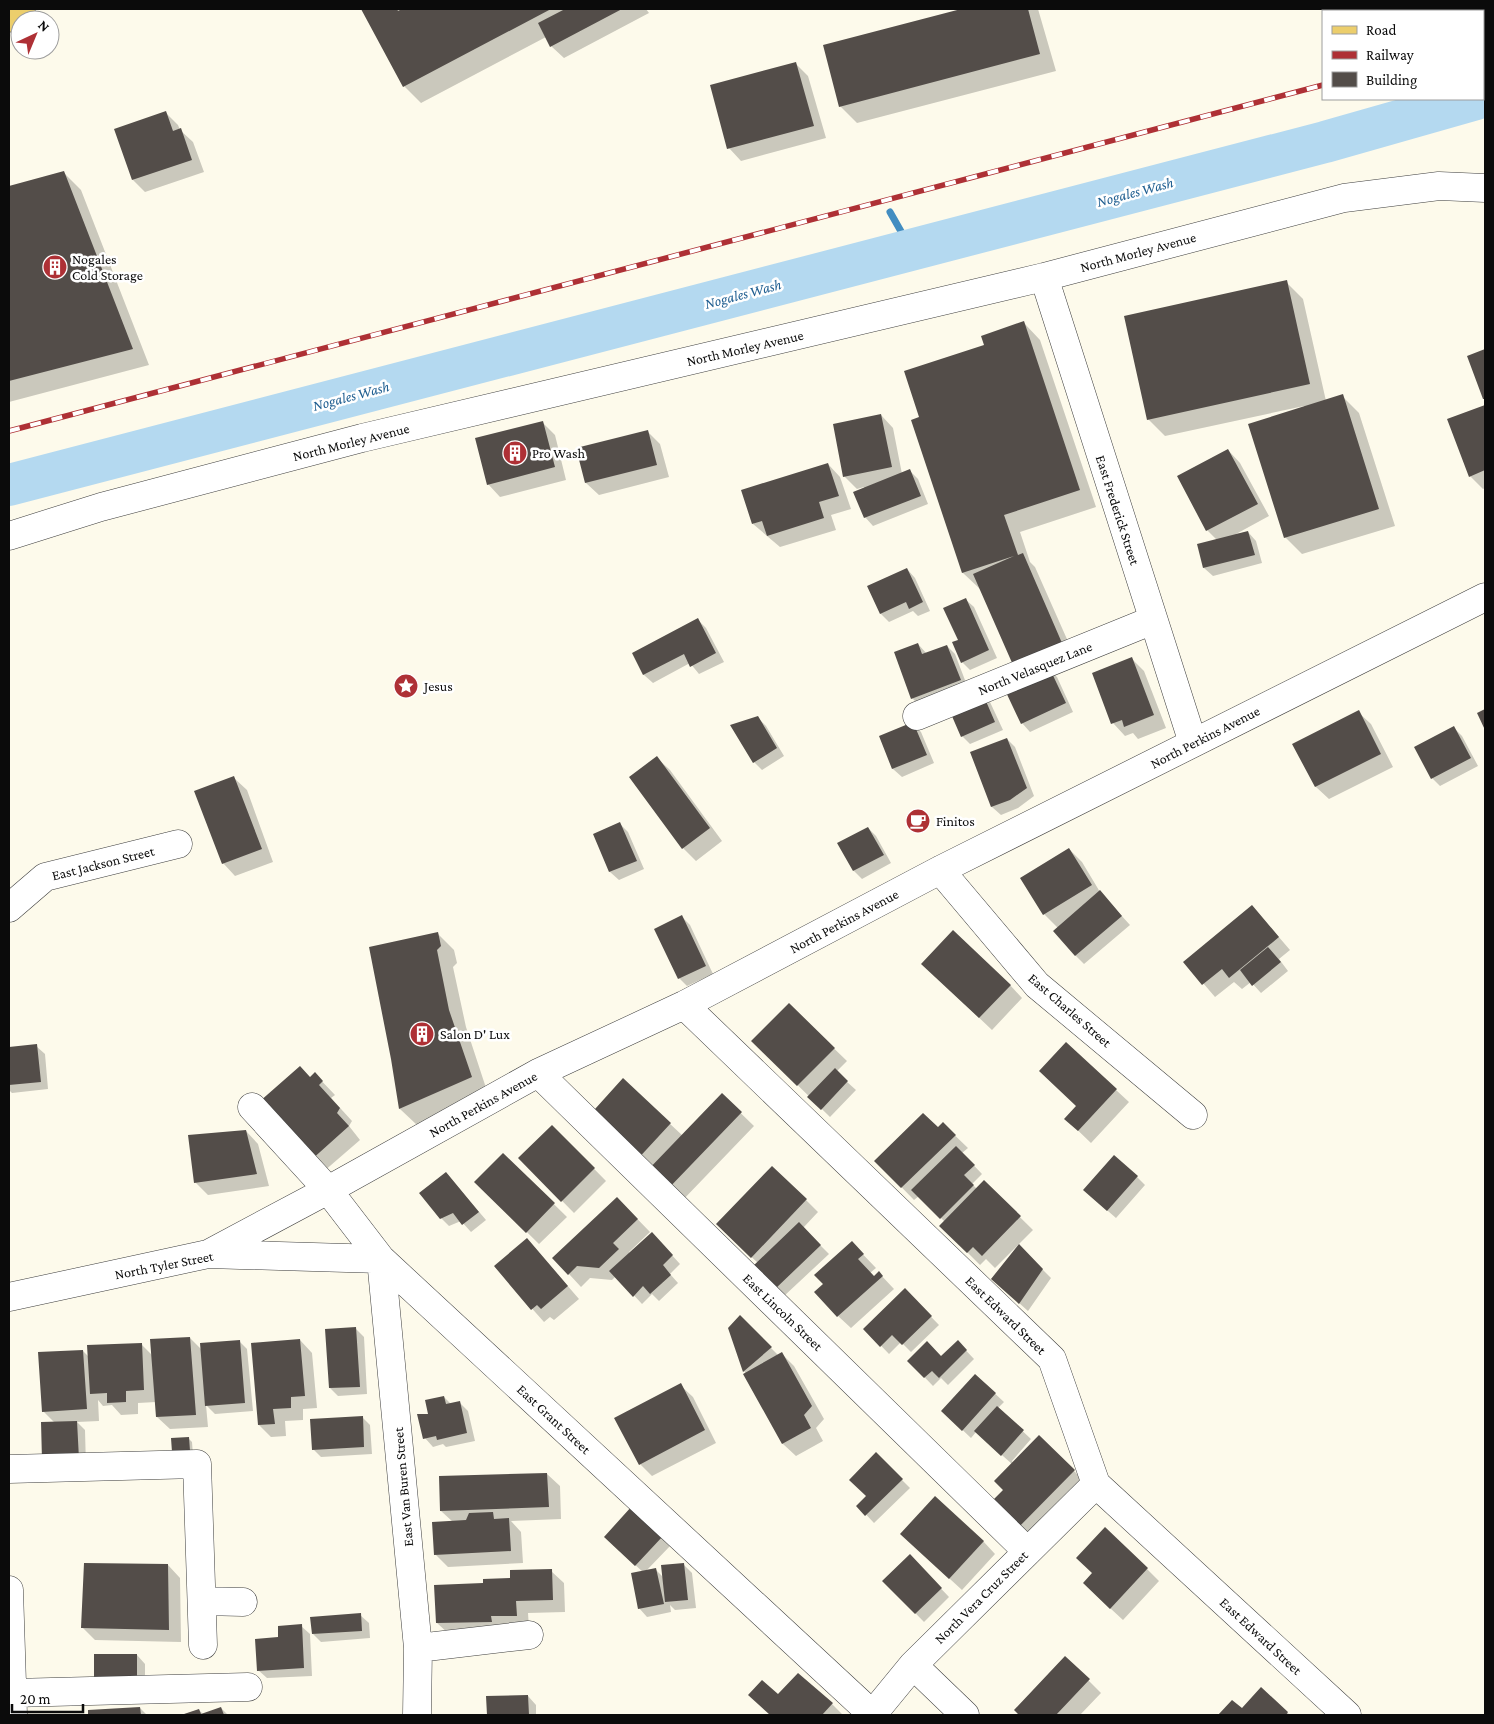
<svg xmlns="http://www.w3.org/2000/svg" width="1494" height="1724" viewBox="0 0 1494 1724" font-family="'Crimson Pro',serif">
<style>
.shadow{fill:#0003}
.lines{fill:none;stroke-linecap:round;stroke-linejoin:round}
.stream{stroke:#428dc1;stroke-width:7}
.river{stroke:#b4d9f0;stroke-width:42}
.building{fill:#534d49}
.minor-casing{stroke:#3e3e3e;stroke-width:29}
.primary-casing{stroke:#1c1c1c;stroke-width:29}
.minor{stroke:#fff;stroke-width:28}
.primary{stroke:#ecce6c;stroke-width:28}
.rail-casing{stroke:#ae3035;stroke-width:5.5}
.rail{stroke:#fff;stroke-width:4;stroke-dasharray:11;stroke-linecap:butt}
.labels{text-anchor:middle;stroke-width:5;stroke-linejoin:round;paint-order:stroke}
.street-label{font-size:14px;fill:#0b0b0b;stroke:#fff}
.poi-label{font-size:14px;fill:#0b0b0b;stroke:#fff;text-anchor:start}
.water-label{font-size:15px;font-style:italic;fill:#205f91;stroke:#fff}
</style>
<rect width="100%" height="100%" fill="#fdfaeb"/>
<!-- shadow -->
<path class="shadow" d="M363,9H646L649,13L564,58L551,46L546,37L421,103L404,86Z
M966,9H1038L1056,71L857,123L840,106L824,46Z
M1355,9H1375L1368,11H1357Z
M795,63L808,76L826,138L741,161L729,148Z
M165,112L178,125L180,130L193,142L204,172L145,192L133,180Z
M64,173L81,190L149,365L9,402V187Z
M1286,282L1303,299L1326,401L1342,396L1359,413L1395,526L1302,554L1285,537L1304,406L1165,436L1148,419Z
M1024,323L1040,340L1096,507L1020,532L1030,562L1035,567L1074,655L1047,667L1057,677L1073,712L1030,732L1022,723L1028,678L980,589L963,573L921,418L985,346Z
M1485,407V488L1483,489L1470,476L1449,420Z
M881,415L893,428L902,474L910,471L918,479L928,504L873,526L865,517L864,487L857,489L844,476Z
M542,422L555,435L566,480L500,497L488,484Z
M647,431L660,444L669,477L599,495L586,483L577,449Z
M1228,450L1240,463L1269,516L1236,534L1248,532L1256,541L1262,563L1213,576L1204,568L1217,540L1207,530L1179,476Z
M828,464L840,477L851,509L831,515L836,530L780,547L753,524Z
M907,569L915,578L930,611L918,616L913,611L889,622L881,614L868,587Z
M965,599L974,607L997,658L970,670L962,662L959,640Z
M698,620L706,628L724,662L699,674L690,663L653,683L644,675L633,653Z
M918,644L927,654L947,646L955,654L968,688L920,706L912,698Z
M1132,659L1144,671L1166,728L1138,739L1133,733L1125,736L1113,723L1093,673Z
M982,694L990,702L1003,730L970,744L962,736Z
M1358,712L1371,724L1393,767L1329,799L1316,787L1294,744Z
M758,718L766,726L784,756L762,770L754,762Z
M913,724L921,732L934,763L902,777L893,769L880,737Z
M1454,728L1462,736L1478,766L1440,786L1432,778Z
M1007,739L1015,747L1034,796L1018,808L1001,815L992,807L971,753Z
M657,758L670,770L722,841L696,861L683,848Z
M234,778L247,790L273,862L235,876L223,863Z
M620,824L628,832L644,869L619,880L610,872L594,835Z
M868,828L876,836L891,863L862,879L854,871Z
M1069,849L1082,862L1100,892L1130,925L1084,964L1076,956L1058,928L1044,914Z
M1252,906L1290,950L1279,959L1288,971L1261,993L1251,982L1242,989L1234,982L1215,997L1185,962Z
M682,917L690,925L713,974L687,986L679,978Z
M437,933L454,950L457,963L453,967L466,1027L488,1094L417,1125L400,1109Z
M935,976L1010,985L1022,998L992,1030Z
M789,1005L847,1061L836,1072L856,1090L830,1117L753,1041Z
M36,1046L45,1054L48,1089L12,1093L9,1090V1049Z
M315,1074L335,1095L331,1098L352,1121L349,1126L360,1140L323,1172L311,1160L310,1078Z
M623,1080L683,1136L722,1095L754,1126L679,1204L600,1132Z
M1116,1090L1129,1102L1091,1143L1066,1119Z
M943,1124L968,1148L962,1153L982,1174L972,1184L977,1189L984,1182L1033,1230L995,1268L986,1259L980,1265L941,1226L945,1222L919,1196L914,1200L876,1161L938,1129Z
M552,1126L606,1181L574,1213L520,1158Z
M246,1131L258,1144L269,1186L208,1195L195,1182Z
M503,1154L567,1217L539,1244L476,1182Z
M446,1173L486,1220L471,1232L461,1221L449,1226L441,1218Z
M1137,1177L1145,1185L1116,1218L1093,1198Z
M617,1198L650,1232L629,1252L630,1254L660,1242L680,1264L670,1274L678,1283L659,1301L652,1294L642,1304L616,1276L612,1280L590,1278L581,1287L569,1274Z
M806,1200L818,1212L803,1228L829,1254L783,1297L758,1263L730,1237Z
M527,1239L579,1299L554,1320L550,1317L544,1322L495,1267Z
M852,1243L876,1268L870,1273L874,1277L879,1273L894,1289L851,1328L838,1316Z
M1019,1246L1051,1278L1028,1311L1001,1287Z
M905,1290L939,1325L911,1352L901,1342L889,1354L865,1329Z
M740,1317L778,1355L782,1354L794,1366L824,1419L816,1428L823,1441L796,1456L783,1444L745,1374H746L744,1371L729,1329Z
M356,1329L364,1337L367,1394L338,1396L330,1388Z
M190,1338L202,1350L239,1341L247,1349L253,1411L215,1414L206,1405L208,1427L170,1429L157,1417L156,1402L138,1403V1414L121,1415L112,1405L103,1406L98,1400L99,1421L77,1422L85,1430L86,1467L55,1423L43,1411L83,1351L89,1357L141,1344L153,1356Z
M300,1340L312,1353L317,1408L303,1409V1420L285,1421L286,1436L271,1437L259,1425Z
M958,1342L974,1359L948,1385L941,1378L933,1386L909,1361L941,1358Z
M975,1375L1004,1402L998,1408L1031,1439L1012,1461L1013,1463L1039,1436L1086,1483L1028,1543L1004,1490L1012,1464L976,1432L971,1438L951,1419Z
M680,1385L693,1397L716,1443L652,1476L640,1464Z
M444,1397L451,1404L459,1402L468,1411L475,1441L446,1447L443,1444L433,1447L425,1438L430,1416Z
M362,1417L370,1425L372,1454L321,1457L313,1449Z
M188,1438L192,1442L193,1455L177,1456Z
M876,1454L910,1488L874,1523L858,1506L868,1496Z
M547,1474L560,1486L561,1519L511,1521L521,1532L523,1563L448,1567L435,1554L453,1522L441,1511Z
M632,1508L671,1545L646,1571L656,1570L664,1578L684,1565L692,1573L696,1608L675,1610L670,1605L671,1612L647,1617L639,1608L643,1572L613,1545Z
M983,1541L995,1554L962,1590L914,1546Z
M910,1556L949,1597L924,1622L884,1581Z
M168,1565L180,1578L181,1642L95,1640L82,1627Z
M1147,1569L1159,1581L1123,1620L1097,1596Z
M551,1571L564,1583L565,1612L528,1613L529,1628L450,1635L437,1623L484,1585Z
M360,1615L369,1623L370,1638L321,1642L313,1634Z
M301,1626L310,1634L312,1676L267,1678L258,1670L280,1639Z
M137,1655L145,1664V1693L103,1692Z
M1065,1657L1101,1693L1080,1715H1021L1015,1710Z
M1261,1689L1290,1715H1220L1232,1702L1242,1710Z
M528,1696L536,1705V1715H488V1697Z
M832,1704L843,1715H771L762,1707Z
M140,1708L147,1715H89V1712Z
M221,1708L228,1715H184L199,1710L203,1714Z"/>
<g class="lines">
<!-- stream -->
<path class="stream" d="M890,212L911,249"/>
<!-- river -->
<path class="river" d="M9,485L1325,142L1476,99"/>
</g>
<!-- building -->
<path class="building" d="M361,9H397L398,11L402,9H551L403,87Z
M565,9H622L550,47L538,23Z
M961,9H1028L1040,54L839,107L823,45Z
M796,62L814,126L727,149L710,85Z
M166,111L173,131L181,128L192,160L132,180L114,129Z
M64,171L133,349L9,381V186Z
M1287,280L1310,384L1147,420L1124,316Z
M1024,321L1080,490L1004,515L1018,555L1023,553L1062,643L1013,665L973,574L1014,556L962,573L911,420L919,417L904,371L984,345L981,336Z
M1485,349V399H1483L1467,356Z
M1343,394L1379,509L1284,538L1248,424Z
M1485,405V470L1469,477L1447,419Z
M881,414L892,467L843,477L833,424Z
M543,421L555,467L487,485L475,438Z
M648,430L657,465L585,483L576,448Z
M1228,449L1258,504L1206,531L1177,476Z
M828,463L839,496L819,502L824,518L767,536L762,521L752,524L741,490Z
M910,469L921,496L864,518L853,492Z
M1248,531L1255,555L1203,568L1197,544Z
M907,568L923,602L909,609L906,602L880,614L867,586Z
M966,598L989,650L961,663L952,642L958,640L943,608Z
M698,618L716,653L690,667L684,654L643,675L632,653Z
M918,643L922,654L947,645L961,680L911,699L894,652Z
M1132,657L1154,715L1124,727L1122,720L1111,724L1092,673Z
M1049,667L1066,703L1021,724L1004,688Z
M982,692L995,722L961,737L948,707Z
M1485,709V730L1477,713Z
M1359,710L1381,754L1315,787L1292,744Z
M758,716L777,748L753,763L730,725Z
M913,722L927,755L892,769L879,736Z
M1454,726L1471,758L1431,779L1414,747Z
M1007,738L1027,788L1010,800L991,807L970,752Z
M657,756L710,828L682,849L629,777Z
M234,776L262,849L222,864L194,791Z
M620,822L637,861L609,872L593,834Z
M868,827L884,855L853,871L837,843Z
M1069,848L1092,885L1043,915L1020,878Z
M1100,890L1122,916L1075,956L1053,931Z
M1252,905L1279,937L1229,978L1222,969L1202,985L1183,962Z
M682,915L706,966L678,979L654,929Z
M953,930L1011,985L979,1018L921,964Z
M438,932L441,946L437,950L449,1010L472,1077L399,1109L391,1059L369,947Z
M1268,947L1281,962L1252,986L1240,970Z
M789,1003L835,1048L797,1086L751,1041Z
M1066,1042L1117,1089L1078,1131L1064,1119L1076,1106L1039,1071Z
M37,1044L41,1082L9,1085V1047Z
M300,1066L310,1077L315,1072L323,1081L319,1085L340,1108L337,1113L349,1126L310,1161L259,1102Z
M835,1068L848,1081L821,1110L807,1097Z
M623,1078L671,1123L634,1163L586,1119Z
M722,1093L742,1112L665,1192L645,1173Z
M923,1113L938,1127L943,1122L956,1135L901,1188L874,1161Z
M552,1125L595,1168L561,1202L518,1158Z
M246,1130L257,1174L194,1183L188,1135Z
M956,1146L975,1165L964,1175L974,1185L940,1219L911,1190Z
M503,1153L555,1203L526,1233L474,1182Z
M1114,1155L1138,1176L1107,1211L1083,1190Z
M772,1166L807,1199L751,1258L716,1224Z
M446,1172L479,1212L462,1225L453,1213L440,1219L419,1193Z
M984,1180L1021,1216L982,1256L973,1247L967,1253L939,1226Z
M617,1197L638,1219L613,1243L619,1249L599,1268L577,1266L568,1275L552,1258Z
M799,1222L821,1245L774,1290L752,1267Z
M652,1232L673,1255L663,1265L671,1275L650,1294L643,1286L633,1297L609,1271Z
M527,1238L568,1286L541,1309L537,1305L531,1310L494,1266Z
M852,1241L864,1254L858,1259L874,1276L879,1271L883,1276L837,1317L814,1292L823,1284L814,1275Z
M1019,1244L1043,1269L1019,1304L991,1279Z
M905,1288L932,1316L902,1345L892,1335L880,1347L863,1329Z
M740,1315L772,1347L743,1372L728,1328Z
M356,1327L360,1387L329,1388L325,1329Z
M190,1337L196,1415L156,1417L150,1339Z
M300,1339L305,1396L291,1397V1408L273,1409L275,1424L258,1425L251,1343Z
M240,1340L245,1403L205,1406L200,1343Z
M958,1340L967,1350L939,1378L932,1371L924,1378L907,1361L927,1341L941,1356Z
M142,1343L144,1390L126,1391V1402L107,1403V1393L90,1394L87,1345Z
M83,1350L87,1409L42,1412L38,1352Z
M782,1352L812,1406L804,1415L811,1428L782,1444L743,1374Z
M975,1374L996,1393L962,1431L941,1411Z
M681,1383L705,1430L639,1465L614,1418Z
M444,1396L446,1404L460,1401L467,1433L437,1440L436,1436L423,1439L417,1414H428L425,1400Z
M997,1406L1024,1430L1001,1456L974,1431Z
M363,1416L364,1447L312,1450L310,1419Z
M77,1421L79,1459L42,1460L41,1422Z
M1039,1435L1075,1470L1015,1531L988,1505L1003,1490L994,1481Z
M189,1437L190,1451L172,1452L171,1438Z
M876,1452L903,1479L865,1516L856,1506L866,1496L849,1480Z
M547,1473L549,1507L440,1511L439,1476Z
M935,1496L984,1541L949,1579L900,1534Z
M632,1506L663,1536L635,1566L604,1537Z
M493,1512L494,1519L509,1518L511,1551L434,1555L432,1522L466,1520L469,1513Z
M1105,1527L1148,1568L1110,1609L1083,1583L1092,1573L1076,1558Z
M910,1554L942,1588L915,1614L882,1581Z
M84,1563L168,1564L169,1630L81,1628Z
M684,1563L688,1600L665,1602L661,1565Z
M656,1568L664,1604L638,1609L631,1573Z
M552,1569L553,1600L516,1601L517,1616H491L492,1622L436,1623L434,1585L483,1583V1579L510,1578V1570Z
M361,1613L362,1631L312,1634L310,1617Z
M302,1624L304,1668L257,1671L255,1639L278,1637V1626Z
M94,1654H137V1686L94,1685Z
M1065,1656L1090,1679L1056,1715H1019L1014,1710Z
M798,1673L833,1703L822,1715H770L748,1695L762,1680L778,1694Z
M1261,1687L1288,1712L1286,1715H1218L1232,1700L1242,1708Z
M528,1695L529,1715H487L486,1696Z
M140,1707L141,1715H88V1710Z
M221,1707L224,1715H181L199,1709L201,1714Z"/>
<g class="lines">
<defs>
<path id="minor" d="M1044,277L1193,743
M9,536L101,507L362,438L1044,277L1344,198L1439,186L1485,188
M917,716L1153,620
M940,870L1037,985L1193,1115
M9,908L45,877L178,844
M684,1005L1052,1359L1096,1484L1347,1715
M538,1073L1027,1551
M252,1107L328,1190L381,1259L873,1715
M208,1254L328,1190L538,1073L684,1005L940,870L1485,597
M381,1259L418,1648L417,1715
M9,1297L208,1254L381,1259
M9,1469L197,1464L203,1645
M9,1590L13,1715
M202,1601L243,1602
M418,1648L529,1635
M913,1665L965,1715
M12,1693L248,1687
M872,1715L913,1665L1096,1484"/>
<path id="primary" d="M9,18L21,9"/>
</defs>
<!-- minor casing -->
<use href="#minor" class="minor-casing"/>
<!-- primary casing -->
<use href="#primary" class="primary-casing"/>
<!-- minor -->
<use href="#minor" class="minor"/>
<!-- primary -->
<use href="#primary" class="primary"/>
<defs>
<path id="rail" d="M1483,39L1485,38
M9,431L1323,85"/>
</defs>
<!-- rail casing -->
<use href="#rail" class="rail-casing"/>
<!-- rail -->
<use href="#rail" class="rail"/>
</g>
<!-- icons -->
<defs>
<symbol id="building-disc" viewBox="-11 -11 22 22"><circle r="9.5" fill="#ae3035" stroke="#fff"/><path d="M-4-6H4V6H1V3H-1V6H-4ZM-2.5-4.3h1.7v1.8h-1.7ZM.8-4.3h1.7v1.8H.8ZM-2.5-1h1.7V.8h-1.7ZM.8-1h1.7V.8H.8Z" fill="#fff"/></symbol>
<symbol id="sight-disc" viewBox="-11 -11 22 22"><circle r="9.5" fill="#ae3035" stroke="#fff"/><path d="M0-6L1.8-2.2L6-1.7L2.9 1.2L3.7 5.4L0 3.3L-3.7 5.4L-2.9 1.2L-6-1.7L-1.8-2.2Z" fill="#fff"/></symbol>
<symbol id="cafe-disc" viewBox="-11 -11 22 22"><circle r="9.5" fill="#ae3035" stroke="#fff"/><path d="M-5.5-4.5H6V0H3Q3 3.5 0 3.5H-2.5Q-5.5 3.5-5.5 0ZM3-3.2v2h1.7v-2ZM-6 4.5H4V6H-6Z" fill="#fff"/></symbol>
</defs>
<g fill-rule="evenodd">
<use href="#building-disc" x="41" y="253" width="28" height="28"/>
<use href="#building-disc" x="501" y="439" width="28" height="28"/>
<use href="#sight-disc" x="392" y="672" width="28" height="28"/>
<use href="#cafe-disc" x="904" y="807" width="28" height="28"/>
<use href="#building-disc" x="408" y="1020" width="28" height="28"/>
</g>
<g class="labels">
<!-- street labels -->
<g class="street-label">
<text transform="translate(1138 252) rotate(-15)" y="5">North Morley Avenue</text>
<text transform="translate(745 348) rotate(-13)" y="5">North Morley Avenue</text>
<text transform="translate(351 442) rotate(-14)" y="5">North Morley Avenue</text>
<text transform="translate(1118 510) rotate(72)" y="5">East Frederick Street</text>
<text transform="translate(1035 668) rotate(-22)" y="5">North Velasquez Lane</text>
<text transform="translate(1205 737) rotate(-27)" y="5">North Perkins Avenue</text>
<text transform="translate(103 863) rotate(-14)" y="5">East Jackson Street</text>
<text transform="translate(844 921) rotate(-28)" y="5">North Perkins Avenue</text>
<text transform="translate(1070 1010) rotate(41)" y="5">East Charles Street</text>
<text transform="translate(483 1104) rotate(-29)" y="5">North Perkins Avenue</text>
<text transform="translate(164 1265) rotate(-11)" y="5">North Tyler Street</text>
<text transform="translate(783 1312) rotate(44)" y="5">East Lincoln Street</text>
<text transform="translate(1006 1315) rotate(44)" y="5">East Edward Street</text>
<text transform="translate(554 1419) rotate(43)" y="5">East Grant Street</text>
<text transform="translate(403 1487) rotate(-95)" y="5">East Van Buren Street</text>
<text transform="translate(981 1597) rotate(-45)" y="5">North Vera Cruz Street</text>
<text transform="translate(1261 1636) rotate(43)" y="5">East Edward Street</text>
</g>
<!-- poi labels -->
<g class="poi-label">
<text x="72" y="264">Nogales<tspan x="72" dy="16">Cold Storage</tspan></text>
<text x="532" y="458">Pro Wash</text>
<text x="424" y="691">Jesus</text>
<text x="936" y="826">Finitos</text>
<text x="440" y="1039">Salon D' Lux</text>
</g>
<!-- water labels -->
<g class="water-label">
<text transform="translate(1135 192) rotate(-15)" y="5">Nogales Wash</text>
<text transform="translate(743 294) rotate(-15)" y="5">Nogales Wash</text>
<text transform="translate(351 396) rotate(-15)" y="5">Nogales Wash</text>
</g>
</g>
<!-- border -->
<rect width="1494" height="1724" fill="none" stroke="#0b0b0b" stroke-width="20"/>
<!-- legend -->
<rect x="1322" y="10" width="162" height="90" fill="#ffffff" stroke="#9d9d9d"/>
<rect x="1332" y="26" width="25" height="8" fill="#ecce6c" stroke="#9d9d9d"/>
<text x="1366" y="35" font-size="15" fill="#0b0b0b">Road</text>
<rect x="1332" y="51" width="25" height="8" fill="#ae3035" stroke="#9d9d9d"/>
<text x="1366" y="60" font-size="15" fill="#0b0b0b">Railway</text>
<rect x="1332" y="72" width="25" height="15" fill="#534d49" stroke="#9d9d9d"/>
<text x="1366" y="85" font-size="15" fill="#0b0b0b">Building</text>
<!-- north arrow -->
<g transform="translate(35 35) rotate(44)"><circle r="24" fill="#ffffff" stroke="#9d9d9d"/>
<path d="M0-4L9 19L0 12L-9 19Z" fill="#ae3035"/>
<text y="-8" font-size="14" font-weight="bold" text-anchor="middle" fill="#0b0b0b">N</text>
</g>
<!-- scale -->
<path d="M12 1704v8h71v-8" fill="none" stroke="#0b0b0b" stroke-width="2.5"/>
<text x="20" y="1704" font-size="15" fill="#0b0b0b" stroke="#ffffff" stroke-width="4" paint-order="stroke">20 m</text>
</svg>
